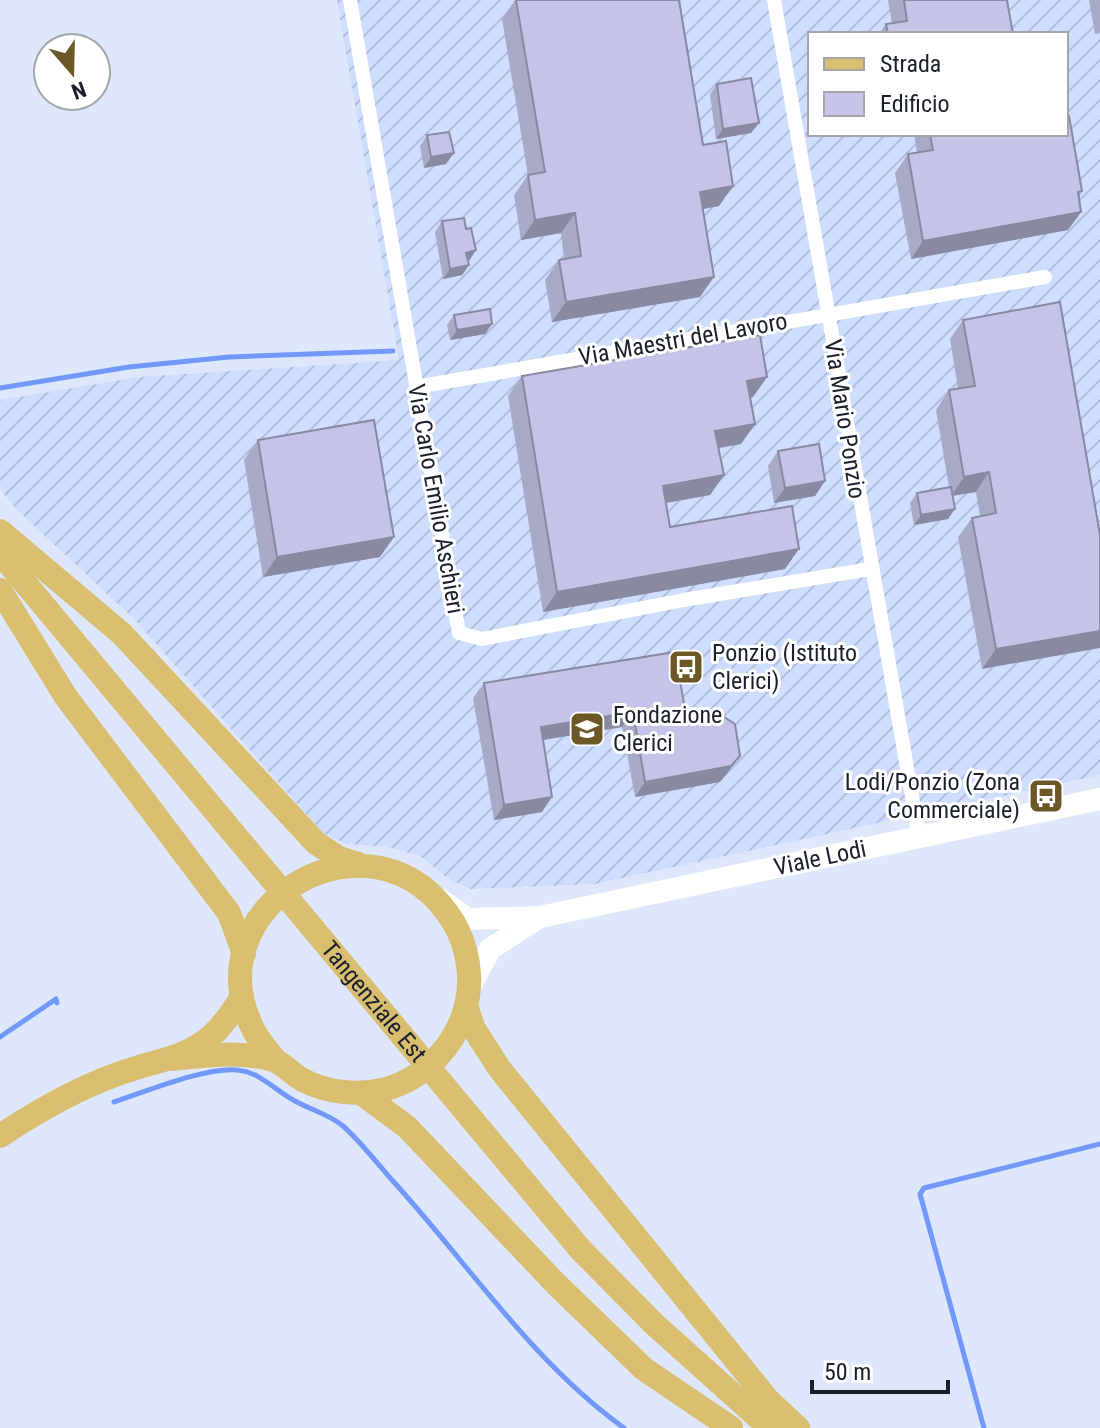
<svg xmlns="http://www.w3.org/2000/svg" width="1100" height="1428" viewBox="0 0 1100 1428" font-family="'Roboto Condensed',sans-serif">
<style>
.industrial{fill:url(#industrial-furrows);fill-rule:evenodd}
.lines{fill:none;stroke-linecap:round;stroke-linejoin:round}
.stream{stroke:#7299f9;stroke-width:5}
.street{stroke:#fff;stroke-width:14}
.secondary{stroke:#fff;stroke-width:22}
.primary{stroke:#d9be70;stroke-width:24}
.wall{fill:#a9a9c8}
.shaded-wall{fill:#8a89a2}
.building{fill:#c5c4e8;stroke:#8a89a2;stroke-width:2}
.labels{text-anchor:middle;stroke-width:6;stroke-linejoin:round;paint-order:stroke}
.street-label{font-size:24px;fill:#191f2b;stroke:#fff}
.poi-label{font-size:24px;fill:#191f2b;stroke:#fff;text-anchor:start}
</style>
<defs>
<pattern id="industrial-furrows" width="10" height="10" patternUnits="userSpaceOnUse" patternTransform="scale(2)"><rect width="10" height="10" fill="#cfdeff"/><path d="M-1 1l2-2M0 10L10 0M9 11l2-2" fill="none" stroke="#b1bedb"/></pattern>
</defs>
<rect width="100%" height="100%" fill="#dee7fc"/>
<!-- industrial -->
<path class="industrial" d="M337,0H1100V775L595,884L471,889L449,879L420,856L389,847L347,844L324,834L135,620L16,509L0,489V400L139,377L399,360ZM810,34H1066V134H810Z"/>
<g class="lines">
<!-- stream -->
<path class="stream" d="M0,388L129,367L229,357L393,351
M0,1037L56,999L57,1003
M114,1102C145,1092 205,1067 237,1070C261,1072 275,1091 295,1101C311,1110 329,1114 343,1126C361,1142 376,1162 392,1180C468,1263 532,1362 624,1428
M984,1428L920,1194L924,1188L1100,1144"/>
<!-- street -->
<path class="street" d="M350,0L459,633L482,639L684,600L870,569
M774,0L919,837
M416,387L1045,277"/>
<!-- secondary -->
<path class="secondary" d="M441,900L468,919L540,917L1100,799
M469,989L490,949L538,918"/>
<!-- primary -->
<g class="primary">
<path d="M0,531L122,634L316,843L339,858L358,864"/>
<path id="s1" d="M0,553L580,1249L654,1324L770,1428"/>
<path d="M0,590L66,697L229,913L244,954"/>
<path d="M466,1006L474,1029L499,1068L768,1400L798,1428"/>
<path d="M170,1059C204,1056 239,1050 273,1060C284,1063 292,1075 303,1080C327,1093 359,1096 386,1089C425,1078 456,1045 466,1006C473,979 468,947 454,923C376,795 188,904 254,1031C259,1041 268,1051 275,1060"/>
<path d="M361,1093L407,1127L556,1284L644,1369L731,1428"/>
<path d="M0,1136C36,1112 74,1090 115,1075C178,1052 204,1061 242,996"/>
</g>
</g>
<!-- wall -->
<path class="wall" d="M515,0L703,145L719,206L703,209L700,297L552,322L545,280L559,260L564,259L561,233L521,240L514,195L528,175L502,19Z
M888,0H1007L1013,34H879L886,24H892Z
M1089,0H1100V33L1095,34Z
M717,84L759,123L751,133L716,139L710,94Z
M914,134H1066L1082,191L1079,197L1081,212L1068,230L911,259L895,173L908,154L917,153Z
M427,135L446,164L424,168L420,146Z
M442,221L468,261L469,265L462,275L443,279L435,232Z
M454,315L485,334L450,340L447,325Z
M963,320L1100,535L982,669L958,537L972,518L980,516L976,492L952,496L948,519L914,525L910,503L917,493L949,487L936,410L949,390L958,389L950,339Z
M522,376L767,377L753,397L750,398L755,424L741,444L719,448L724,475L710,495L666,503L670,527L785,569L543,612L508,396Z
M258,440L380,557L263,577L244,460Z
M778,451L825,481L815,496L774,503L768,466Z
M484,683L687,721L729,771L720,782L635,797L622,727L543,740L542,812L494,820L473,698Z"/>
<!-- shaded-wall -->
<path class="shaded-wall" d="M759,123L751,133L716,139L723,129Z
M454,153L446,164L424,168L431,157Z
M733,186L719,206L686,212L700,192Z
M1081,212L1068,230L911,259L923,241Z
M575,213L561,233L521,240L535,220Z
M476,250L469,261L466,253Z
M469,265L462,275L443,279L450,269Z
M714,277L700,297L552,322L566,302Z
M492,324L485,334L450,340L457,330Z
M767,377L753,397L733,401L747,381Z
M755,424L741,444L701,451L715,431Z
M989,472L976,492L951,496L964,477Z
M724,475L710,495L649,506L663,486Z
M825,481L815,496L774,503L785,488Z
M955,509L948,519L914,525L921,515Z
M394,537L380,557L263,577L277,557Z
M799,549L785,569L543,612L557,592Z
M1100,631V648L982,669L996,649Z
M633,712L622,727L530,742L541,727Z
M740,756L720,782L635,797L645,782Z
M552,797L542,812L494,820L504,805Z"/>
<!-- building -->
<path class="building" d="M516,0H679L703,145L726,141L733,186L700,192L714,277L566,302L559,260L581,256L575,213L535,220L528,175L545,172Z
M904,0H1007L1013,34H888L886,24L907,21Z
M751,78L759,123L723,129L717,84Z
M1069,116L1082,191L1078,192L1081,212L923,241L908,154L933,150L930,134H1066V117Z
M449,132L454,153L431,157L427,135Z
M464,218L466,229L471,228L476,250L466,253L469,265L450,269L442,221Z
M1060,302L1100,535V631L996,649L972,518L996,513L989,472L964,477L949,390L975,386L963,320Z
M490,309L492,324L457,330L454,315Z
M760,335L767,377L747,381L755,424L715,431L724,475L663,486L670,527L792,506L799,549L557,592L522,376Z
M374,420L394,537L277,557L258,440Z
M819,444L825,481L785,488L778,451Z
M951,487L955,509L921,515L917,493Z
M675,652L687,721L721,715L735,724L740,756L731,766L645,782L633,712L541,727L552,797L504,805L484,683Z"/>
<!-- icons -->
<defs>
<symbol id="bus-square" viewBox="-11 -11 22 22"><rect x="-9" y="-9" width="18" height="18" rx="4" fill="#6c5726" stroke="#fff"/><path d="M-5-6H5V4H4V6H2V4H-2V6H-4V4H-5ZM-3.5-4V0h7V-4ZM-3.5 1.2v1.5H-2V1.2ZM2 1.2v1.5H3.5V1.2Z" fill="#fff"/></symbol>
<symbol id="school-square" viewBox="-11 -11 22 22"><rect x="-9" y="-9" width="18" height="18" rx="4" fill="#6c5726" stroke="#fff"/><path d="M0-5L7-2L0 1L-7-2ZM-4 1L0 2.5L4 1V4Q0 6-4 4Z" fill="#fff"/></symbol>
</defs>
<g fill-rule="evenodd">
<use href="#bus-square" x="666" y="647" width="40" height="40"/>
<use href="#school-square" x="567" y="709" width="40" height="40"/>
<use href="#bus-square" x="1026" y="776" width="40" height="40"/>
</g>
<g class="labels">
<!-- street labels -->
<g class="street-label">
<text transform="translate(683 339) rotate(-10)" y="8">Via Maestri del Lavoro</text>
<text transform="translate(845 419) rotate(81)" y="8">Via Mario Ponzio</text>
<text transform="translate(436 499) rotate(80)" y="8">Via Carlo Emilio Aschieri</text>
<text transform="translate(820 858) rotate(-12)" y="8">Viale Lodi</text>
<text dy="8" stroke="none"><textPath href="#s1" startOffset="584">Tangenziale Est</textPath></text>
</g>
<!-- poi labels -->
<g class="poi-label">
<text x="712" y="661">Ponzio (Istituto<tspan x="712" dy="28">Clerici)</tspan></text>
<text x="613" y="723">Fondazione<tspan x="613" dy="28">Clerici</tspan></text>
<text x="1020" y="790" text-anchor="end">Lodi/Ponzio (Zona<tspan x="1020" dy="28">Commerciale)</tspan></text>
</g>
</g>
<!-- legend -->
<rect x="808" y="32" width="260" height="104" fill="#ffffff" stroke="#a3a5aa" stroke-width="2"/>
<rect x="824" y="58" width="40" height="12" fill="#d9be70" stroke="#a3a5aa" stroke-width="2"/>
<text x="880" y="72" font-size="24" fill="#191f2b">Strada</text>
<rect x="824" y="92" width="40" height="24" fill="#c5c4e8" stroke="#a3a5aa" stroke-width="2"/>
<text x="880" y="112" font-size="24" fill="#191f2b">Edificio</text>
<!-- north arrow -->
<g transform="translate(72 72) rotate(160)"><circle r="38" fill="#ffffff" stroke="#a3a5aa" stroke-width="2"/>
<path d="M0-6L14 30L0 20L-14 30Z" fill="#6c5726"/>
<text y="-12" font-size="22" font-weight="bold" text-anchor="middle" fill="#191f2b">N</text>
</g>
<!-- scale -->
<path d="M812 1380v12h136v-12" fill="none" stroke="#191f2b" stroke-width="4"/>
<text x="824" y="1380" font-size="24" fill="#191f2b" stroke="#ffffff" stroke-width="6" paint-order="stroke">50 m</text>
</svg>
